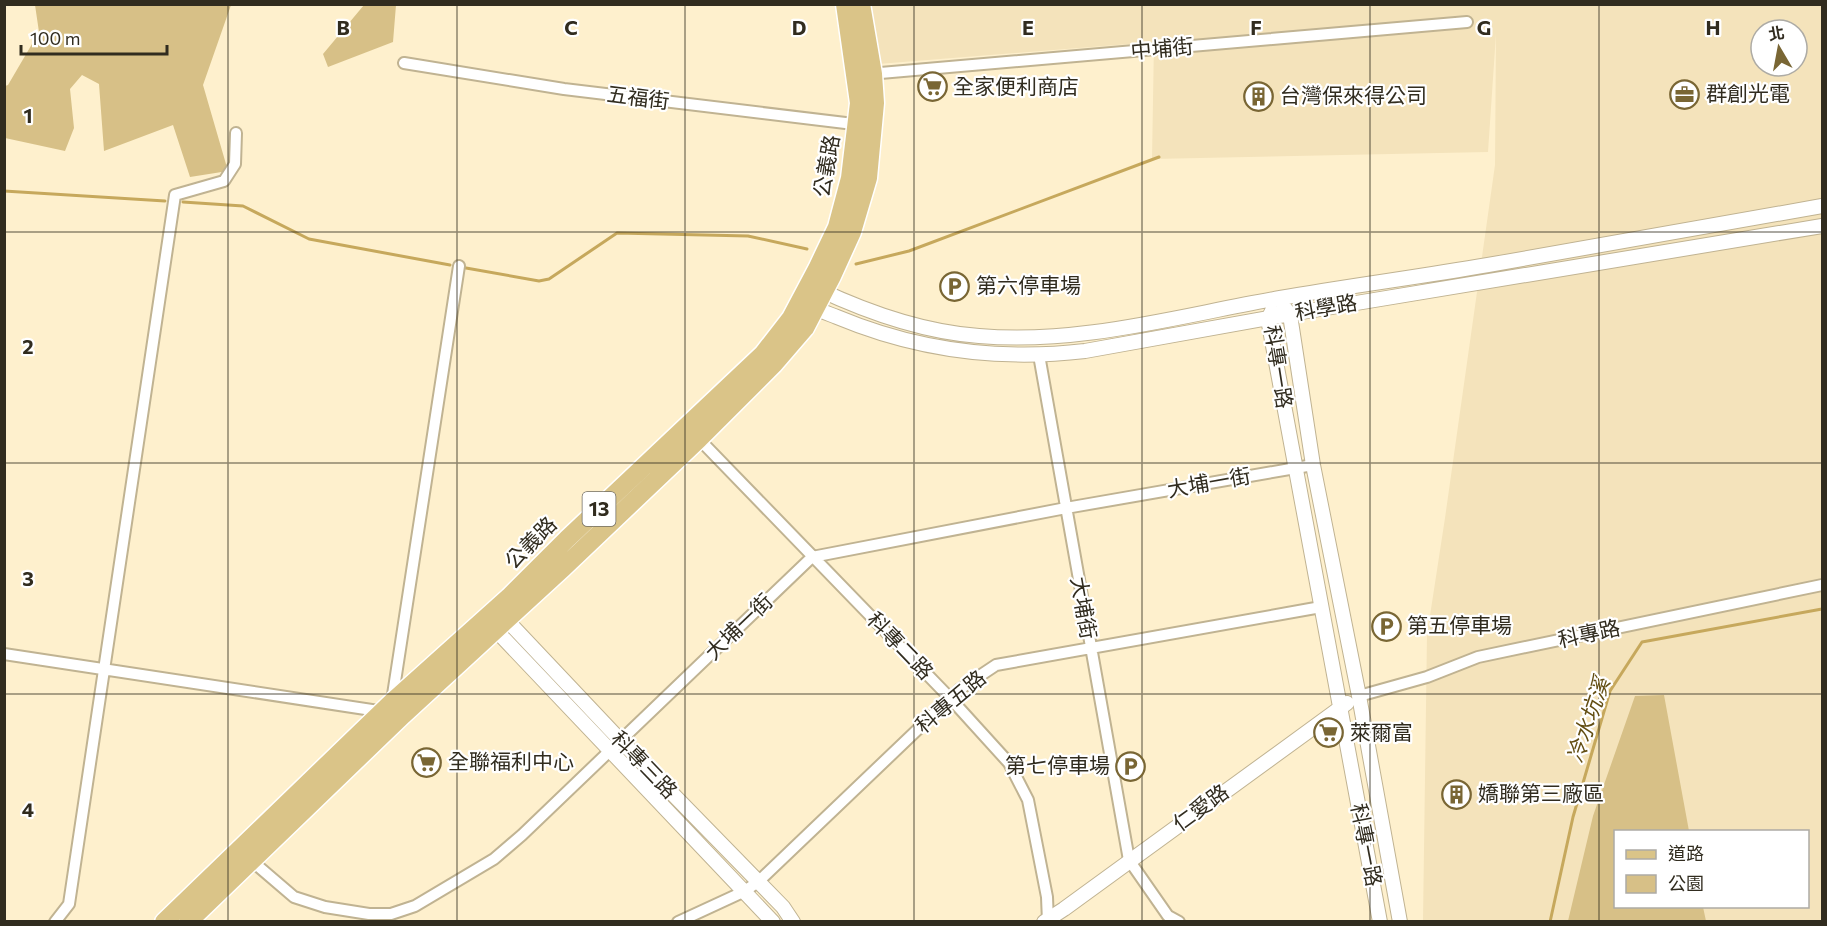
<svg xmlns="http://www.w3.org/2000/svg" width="1827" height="926" viewBox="0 0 1827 926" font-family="Commissioner,'Noto Sans TC',sans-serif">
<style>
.built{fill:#f4e3bb;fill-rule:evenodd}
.green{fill:#d7c087}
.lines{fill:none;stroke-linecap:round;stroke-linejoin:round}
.stream{stroke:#c6a85c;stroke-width:3}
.minor-casing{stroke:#c0b392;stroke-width:14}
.tertiary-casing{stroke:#c0b392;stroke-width:16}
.primary-casing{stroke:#fff;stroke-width:21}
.minor{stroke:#fff;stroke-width:10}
.tertiary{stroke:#fff;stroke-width:14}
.primary{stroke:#dac488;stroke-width:18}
.grid{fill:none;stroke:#312c1f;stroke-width:1.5;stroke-opacity:0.55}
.labels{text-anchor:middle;stroke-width:4.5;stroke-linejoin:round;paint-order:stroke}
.shield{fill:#fff;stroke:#6f6b62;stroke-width:1.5}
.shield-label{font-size:20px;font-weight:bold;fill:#312c1f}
.street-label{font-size:21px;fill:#312c1f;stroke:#fff}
.poi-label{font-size:21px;fill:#312c1f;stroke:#fff;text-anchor:start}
.water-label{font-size:22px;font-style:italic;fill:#634e13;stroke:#fff}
.grid-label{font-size:20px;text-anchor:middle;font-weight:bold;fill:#312c1f;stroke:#fff;stroke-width:4.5;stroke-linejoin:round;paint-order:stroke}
</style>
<rect width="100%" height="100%" fill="#fef0cd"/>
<!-- built -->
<path class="built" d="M865,5H1822V921H1423L1427,635L1445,518L1495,165L1496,34L1488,152L1152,159L1154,42L878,64ZM1761,30H1797V66H1761ZM1616,832H1808V906H1616Z"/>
<!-- green -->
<path class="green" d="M35,5H231L203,85L228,171L190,177L173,125L104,151L99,84L82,75L70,89L74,128L65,151L5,138V86L8,85L39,32Z
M364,5H396L393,42L328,67L323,54Z
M1664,695L1689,831L1616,832V906L1703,907L1706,921H1568L1593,816L1635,696Z"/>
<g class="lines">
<!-- stream -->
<path class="stream" d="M4,191L165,201
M183,202L243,206L309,239L450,265
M856,264L909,251L1159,157
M466,268L539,281L549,279L617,233L748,236L807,249
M1550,922L1573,817L1610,691L1642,642L1822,609"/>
<defs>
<path id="minor" d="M404,63L564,89L862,125
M869,74L1467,22
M1039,355L1129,860L1168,916L1179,922
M699,439L950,698L1009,763L1028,800L1047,897L1048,922
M4,654L385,712
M1359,696L1427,677L1478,657L1822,585
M392,701L459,266
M252,861L294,897L325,907L369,914H391L415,906L494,859L522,835L812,557L1066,508L1313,465
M55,922L69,904L175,195L224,181L235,164L236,133
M678,922L743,892L758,882L960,689L996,665L1321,607"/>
<path id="tertiary" d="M818,289C869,313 923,332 979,336C1080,345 1181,315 1280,298C1349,286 1419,277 1488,265C1600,246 1711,226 1822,206
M808,304C817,310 827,313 837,317C916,350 1000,361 1085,351L1302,312L1822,226
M1284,307L1290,315L1313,465L1359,696L1400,922
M1272,311L1268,319L1380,922
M501,614L621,741L783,907L793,922
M489,623L773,922
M1044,922L1064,909L1347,703"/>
<path id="primary" d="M164,922L392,702L509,597L567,539L763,354L791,318L817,269L837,227L850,178L859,103L845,4
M188,922L403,715L563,568L699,439L774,364L805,328L832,276L852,232L868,178L875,103L873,74L861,4"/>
</defs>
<!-- minor casing -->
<use href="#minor" class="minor-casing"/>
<!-- tertiary casing -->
<use href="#tertiary" class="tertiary-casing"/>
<!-- primary casing -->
<use href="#primary" class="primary-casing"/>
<!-- minor -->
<use href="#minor" class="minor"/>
<!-- tertiary -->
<use href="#tertiary" class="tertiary"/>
<!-- primary -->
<use href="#primary" class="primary"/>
</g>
<!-- grid -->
<path class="grid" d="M228,4V922M457,4V922M685,4V922M914,4V922M1142,4V922M1370,4V922M1599,4V922M4,232H1822M4,463H1822M4,694H1822"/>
<!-- icons -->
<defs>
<symbol id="supermarket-ring" viewBox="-11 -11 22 22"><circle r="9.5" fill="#fff" stroke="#796634" stroke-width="1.5"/><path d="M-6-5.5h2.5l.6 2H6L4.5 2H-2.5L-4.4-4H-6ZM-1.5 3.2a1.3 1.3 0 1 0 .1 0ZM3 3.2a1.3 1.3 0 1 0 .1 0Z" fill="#796634"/></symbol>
<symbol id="office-ring" viewBox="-11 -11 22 22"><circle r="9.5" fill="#fff" stroke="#796634" stroke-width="1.5"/><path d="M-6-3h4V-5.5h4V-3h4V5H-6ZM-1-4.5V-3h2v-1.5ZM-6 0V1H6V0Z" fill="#796634"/></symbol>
<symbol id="building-ring" viewBox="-11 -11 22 22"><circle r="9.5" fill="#fff" stroke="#796634" stroke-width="1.5"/><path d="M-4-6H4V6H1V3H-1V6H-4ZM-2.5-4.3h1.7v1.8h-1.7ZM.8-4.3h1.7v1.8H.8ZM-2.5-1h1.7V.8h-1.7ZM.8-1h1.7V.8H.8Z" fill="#796634"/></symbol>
<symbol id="parking-ring" viewBox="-11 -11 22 22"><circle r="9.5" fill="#fff" stroke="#796634" stroke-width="1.5"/><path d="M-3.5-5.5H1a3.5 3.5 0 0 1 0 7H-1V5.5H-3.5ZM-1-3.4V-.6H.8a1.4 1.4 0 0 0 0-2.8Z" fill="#796634"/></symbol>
</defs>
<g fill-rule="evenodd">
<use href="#supermarket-ring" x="916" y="70" width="33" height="33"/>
<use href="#office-ring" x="1668" y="78" width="33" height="33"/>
<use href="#building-ring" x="1242" y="80" width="33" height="33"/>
<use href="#parking-ring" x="938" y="270" width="33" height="33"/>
<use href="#parking-ring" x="1370" y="610" width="33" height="33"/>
<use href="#supermarket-ring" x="1312" y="716" width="33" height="33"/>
<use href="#supermarket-ring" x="410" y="746" width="33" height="33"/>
<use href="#parking-ring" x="1114" y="750" width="33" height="33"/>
<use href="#building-ring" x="1440" y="778" width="33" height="33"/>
</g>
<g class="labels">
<!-- shield labels -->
<rect class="shield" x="582.5" y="492" width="33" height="34" rx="4.5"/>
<g class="shield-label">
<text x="599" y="516">13</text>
</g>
<!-- street labels -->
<g class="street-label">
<text transform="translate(1162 49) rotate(-5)" y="7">中埔街</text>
<text transform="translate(638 98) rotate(7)" y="7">五福街</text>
<text transform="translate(827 166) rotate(-80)" y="7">公義路</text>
<text transform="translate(1326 308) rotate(-10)" y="7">科學路</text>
<text transform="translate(1278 367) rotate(81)" y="7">科專一路</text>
<text transform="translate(1209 483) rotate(-10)" y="7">大埔一街</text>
<text transform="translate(531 543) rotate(-45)" y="7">公義路</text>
<text transform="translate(1083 608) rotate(80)" y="7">大埔街</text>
<text transform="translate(739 627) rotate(-44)" y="7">大埔一街</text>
<text transform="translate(1589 634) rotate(-12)" y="7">科專路</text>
<text transform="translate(900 646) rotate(46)" y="7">科專二路</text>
<text transform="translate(951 702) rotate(-40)" y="7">科專五路</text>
<text transform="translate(644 765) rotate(46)" y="7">科專三路</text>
<text transform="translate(1201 808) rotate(-36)" y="7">仁愛路</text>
<text transform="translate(1366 845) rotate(79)" y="7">科專一路</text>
</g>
<!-- poi labels -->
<g class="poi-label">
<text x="953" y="94">全家便利商店</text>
<text x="1706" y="101">群創光電</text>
<text x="1280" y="103">台灣保來得公司</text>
<text x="976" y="293">第六停車場</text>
<text x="1407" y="633">第五停車場</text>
<text x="1350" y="740">萊爾富</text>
<text x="448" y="769">全聯福利中心</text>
<text x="1110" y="773" text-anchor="end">第七停車場</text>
<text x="1478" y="801">嬌聯第三廠區</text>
</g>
<!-- water labels -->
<g class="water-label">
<text transform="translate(1588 720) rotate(-71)" y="8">冷水坑溪</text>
</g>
</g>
<g class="grid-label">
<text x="343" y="35">B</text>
<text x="571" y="35">C</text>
<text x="799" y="35">D</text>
<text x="1028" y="35">E</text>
<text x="1256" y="35">F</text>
<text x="1484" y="35">G</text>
<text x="1713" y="35">H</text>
<text x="28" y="123">1</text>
<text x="28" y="354">2</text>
<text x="28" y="586">3</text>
<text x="28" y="817">4</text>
</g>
<!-- border -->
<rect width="1827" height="926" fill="none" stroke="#312c1f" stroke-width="12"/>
<!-- legend -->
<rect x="1614" y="830" width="195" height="78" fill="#ffffff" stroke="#adaba5" stroke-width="1.5"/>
<rect x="1626" y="850" width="30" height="9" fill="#dac488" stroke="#adaba5" stroke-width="1.5"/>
<text x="1668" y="860" font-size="18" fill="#312c1f">道路</text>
<rect x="1626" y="875" width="30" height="18" fill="#d7c087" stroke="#adaba5" stroke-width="1.5"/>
<text x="1668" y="890" font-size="18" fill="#312c1f">公園</text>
<!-- north arrow -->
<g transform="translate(1779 48) rotate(350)"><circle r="28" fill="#ffffff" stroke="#adaba5" stroke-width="1.5"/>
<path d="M0-4.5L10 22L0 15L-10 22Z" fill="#796634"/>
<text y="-9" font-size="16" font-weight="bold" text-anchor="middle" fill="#312c1f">北</text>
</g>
<!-- scale -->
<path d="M21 45v9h146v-9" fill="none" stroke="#312c1f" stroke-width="3"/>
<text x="30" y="45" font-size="18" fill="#312c1f" stroke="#ffffff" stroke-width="4.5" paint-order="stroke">100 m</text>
</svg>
